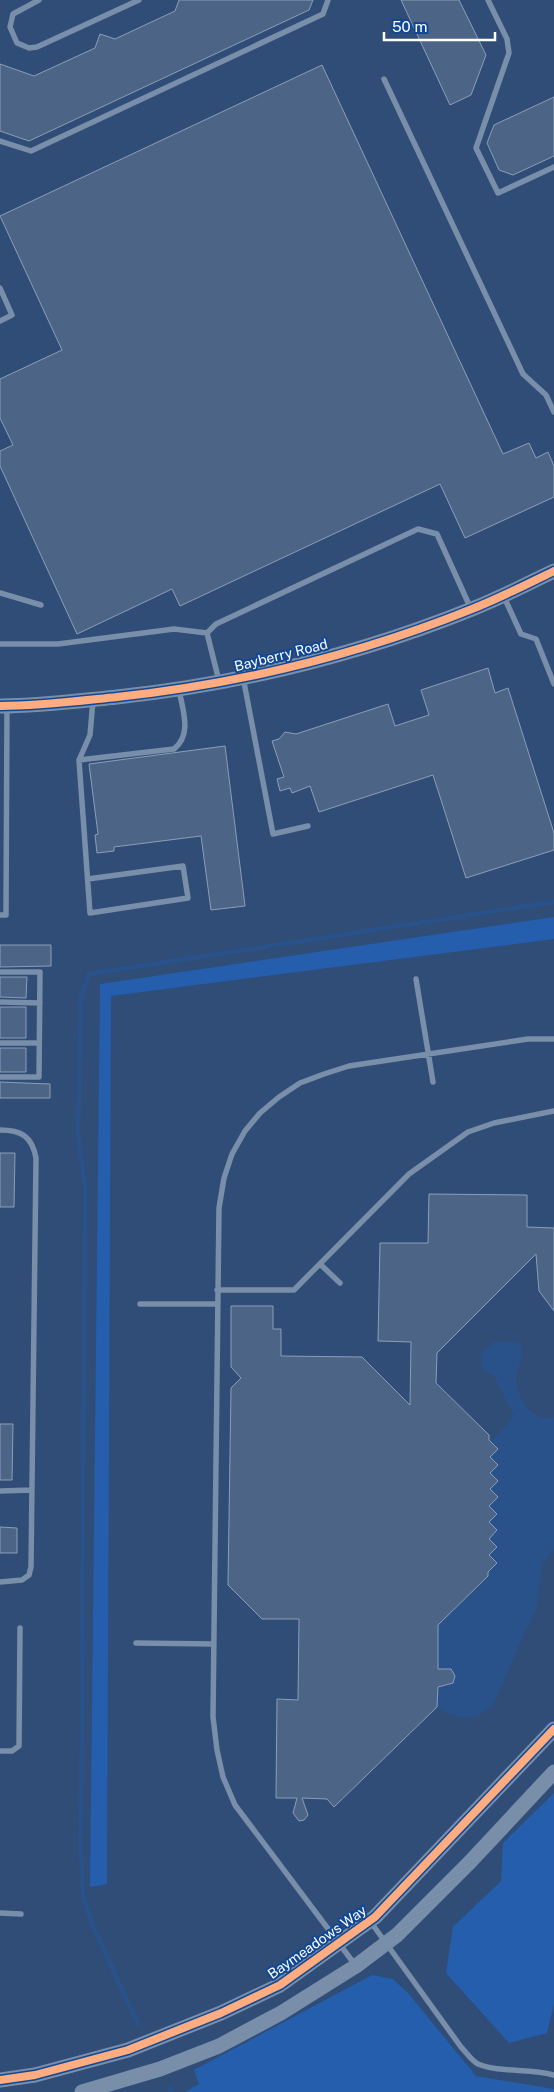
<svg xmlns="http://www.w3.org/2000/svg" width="554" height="2092" viewBox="0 0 554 2092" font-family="'Public Sans',sans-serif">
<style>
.green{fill:#245ead}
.water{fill:#2a528a}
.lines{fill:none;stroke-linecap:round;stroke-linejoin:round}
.stream{stroke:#2a528a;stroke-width:4.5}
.building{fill:#4c6586;stroke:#8c9eb7}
.service{stroke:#788ea9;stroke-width:5.5}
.tertiary{stroke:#788ea9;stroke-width:15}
.cycleway-casing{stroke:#114895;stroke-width:11}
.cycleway{stroke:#ffac80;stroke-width:8}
.labels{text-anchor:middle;stroke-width:4;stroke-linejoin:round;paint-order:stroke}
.street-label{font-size:14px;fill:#fff;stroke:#114895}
</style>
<rect width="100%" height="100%" fill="#2f4d77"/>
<!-- green -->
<path class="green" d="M554,917V939L111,996L107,1884L90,1887L100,984Z
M554,1793V2004L547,2033L509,2043L446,1973L453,1927L501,1881L503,1843Z
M372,1975L393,1979L408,1993L476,2076L554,2089V2092H185L199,2084L194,2070Z"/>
<!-- water -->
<path class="water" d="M494,1342H518C527,1355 518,1364 516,1378C515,1392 528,1415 542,1418C546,1419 551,1418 554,1417V1550L543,1562L536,1610L523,1636L496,1700C482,1722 456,1722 437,1707L438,1681L450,1684L455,1676L449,1669L438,1673V1625L488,1577V1572L497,1563L489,1555L497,1547L489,1539L497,1530L489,1522V1506L498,1497L490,1489V1473L498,1465L490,1457L498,1449L491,1442L514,1416L494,1376L483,1370L480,1355Z"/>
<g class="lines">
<!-- stream -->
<path class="stream" d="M138,2024L92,1924L83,1896L81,1850L85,1185L78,1135L81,997L89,974L554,902
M169,2088L171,2092"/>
</g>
<!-- building -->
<path class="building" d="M179,0H313L309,10L29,141L0,131V64L34,76L95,48L100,34L115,39L175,11Z
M401,0H459L486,55L471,95L450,105Z
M322,65L503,454L529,443L536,458L548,452L554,466V497L465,538L440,484L180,606L172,589L77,634L0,466V451L13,445L0,418V379L62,350L0,216Z
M554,97V156L513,175L499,170L487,143L494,125Z
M488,668L495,693L508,688L554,833V850L466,878L433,775L319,812L310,786L292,793L290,788L280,791L277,779L284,777L272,741L279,739L285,732L296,734L388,704L395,726L429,715L421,690Z
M225,746L245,906L211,910L201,836L114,847V851L97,853L95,835L98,834L89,764Z
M0,945H51V966L0,967Z
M0,977H27L26,998L0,997Z
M0,1007H26V1038H0Z
M0,1048H26V1072H0Z
M0,1082L50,1084V1098H0Z
M0,1153H15L14,1207H0Z
M429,1194L527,1195V1227L554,1228V1311L539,1291L536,1254L437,1353L436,1383L489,1435V1440L498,1449L490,1457L498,1465L490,1473L498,1481L490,1489L498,1497L489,1506L497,1514L489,1522L497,1530L489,1539L497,1547L489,1555L497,1563L488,1572V1576L438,1625V1669H451L455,1676L453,1683L438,1687L437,1707L334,1807L327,1799L302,1798L308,1815L304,1820L299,1821L293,1813L297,1798H276L277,1699L298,1700L299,1619H262L228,1585L231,1388L241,1378L231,1367V1306H273V1329H281V1356L362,1357L410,1405L411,1342L378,1341L380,1243H428Z
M0,1424H13L12,1480H0Z
M0,1527L17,1528V1553H0Z"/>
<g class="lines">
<!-- service -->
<path class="service" d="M39,0L13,14L10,27L17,43L29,48L37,47L139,0
M488,0L507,39L509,53L476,148L498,193L554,167
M384,79L523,374L546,395L554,412
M0,141L31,151L323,14L328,0
M0,288L12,315L0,321
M0,593L41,605
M504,597L521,634L536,639L554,684
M207,633L216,624L418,529L437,534L471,609
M0,644H58L174,629L207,633L219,681
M243,677L273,834L308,826
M79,760L174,749C193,734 182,709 179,689
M88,879L183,866L188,898L90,913L79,760L90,735L93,700
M0,915H6L7,708
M0,972H40L39,1077H0
M416,979L433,1082
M0,1002L40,1003
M0,1043H39
M0,1130C21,1130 32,1136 36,1158L31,1567L29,1575L22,1580L0,1582
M320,1264L340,1283
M217,1290H294L409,1174L468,1132L494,1123L554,1111
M140,1304H217
M0,1491L32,1490
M136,1643L213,1644
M0,1751H12L19,1746L20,1628
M0,1913L21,1914
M370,1921L461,2047C466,2052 472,2061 478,2064C500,2073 530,2068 554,2075
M356,1966L235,1805L223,1777L217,1750L213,1717L219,1208L224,1178L232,1154L245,1131L260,1113L279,1097L300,1083L324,1074L349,1066L528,1039H554"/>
<!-- tertiary -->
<path class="tertiary" d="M0,706C39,706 78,701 117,697C238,684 358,655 472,609C500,598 527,584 554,571
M0,2080L35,2075L128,2050L221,2013L280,1985L375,1917L554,1729
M82,2092L160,2069L219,2046L281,2013L356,1966L397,1935L470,1862L554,1772"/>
<defs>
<path id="cycleway" d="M0,706C39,706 78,701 117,697C238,684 358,655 472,609C500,598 527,584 554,571
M0,2080L35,2075L128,2050L221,2013L280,1985L375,1917L554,1729"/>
</defs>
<!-- cycleway casing -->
<use href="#cycleway" class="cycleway-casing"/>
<!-- cycleway -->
<use href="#cycleway" class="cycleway"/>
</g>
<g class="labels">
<!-- street labels -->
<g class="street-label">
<text transform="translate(281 655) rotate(-14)" y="5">Bayberry Road</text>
<text transform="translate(317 1942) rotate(-35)" y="5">Baymeadows Way</text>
</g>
</g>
<!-- scale -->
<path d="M384 32v8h111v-8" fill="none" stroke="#ffffff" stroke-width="2.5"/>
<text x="392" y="32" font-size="15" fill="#ffffff" stroke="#114895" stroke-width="4" paint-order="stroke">50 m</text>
</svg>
